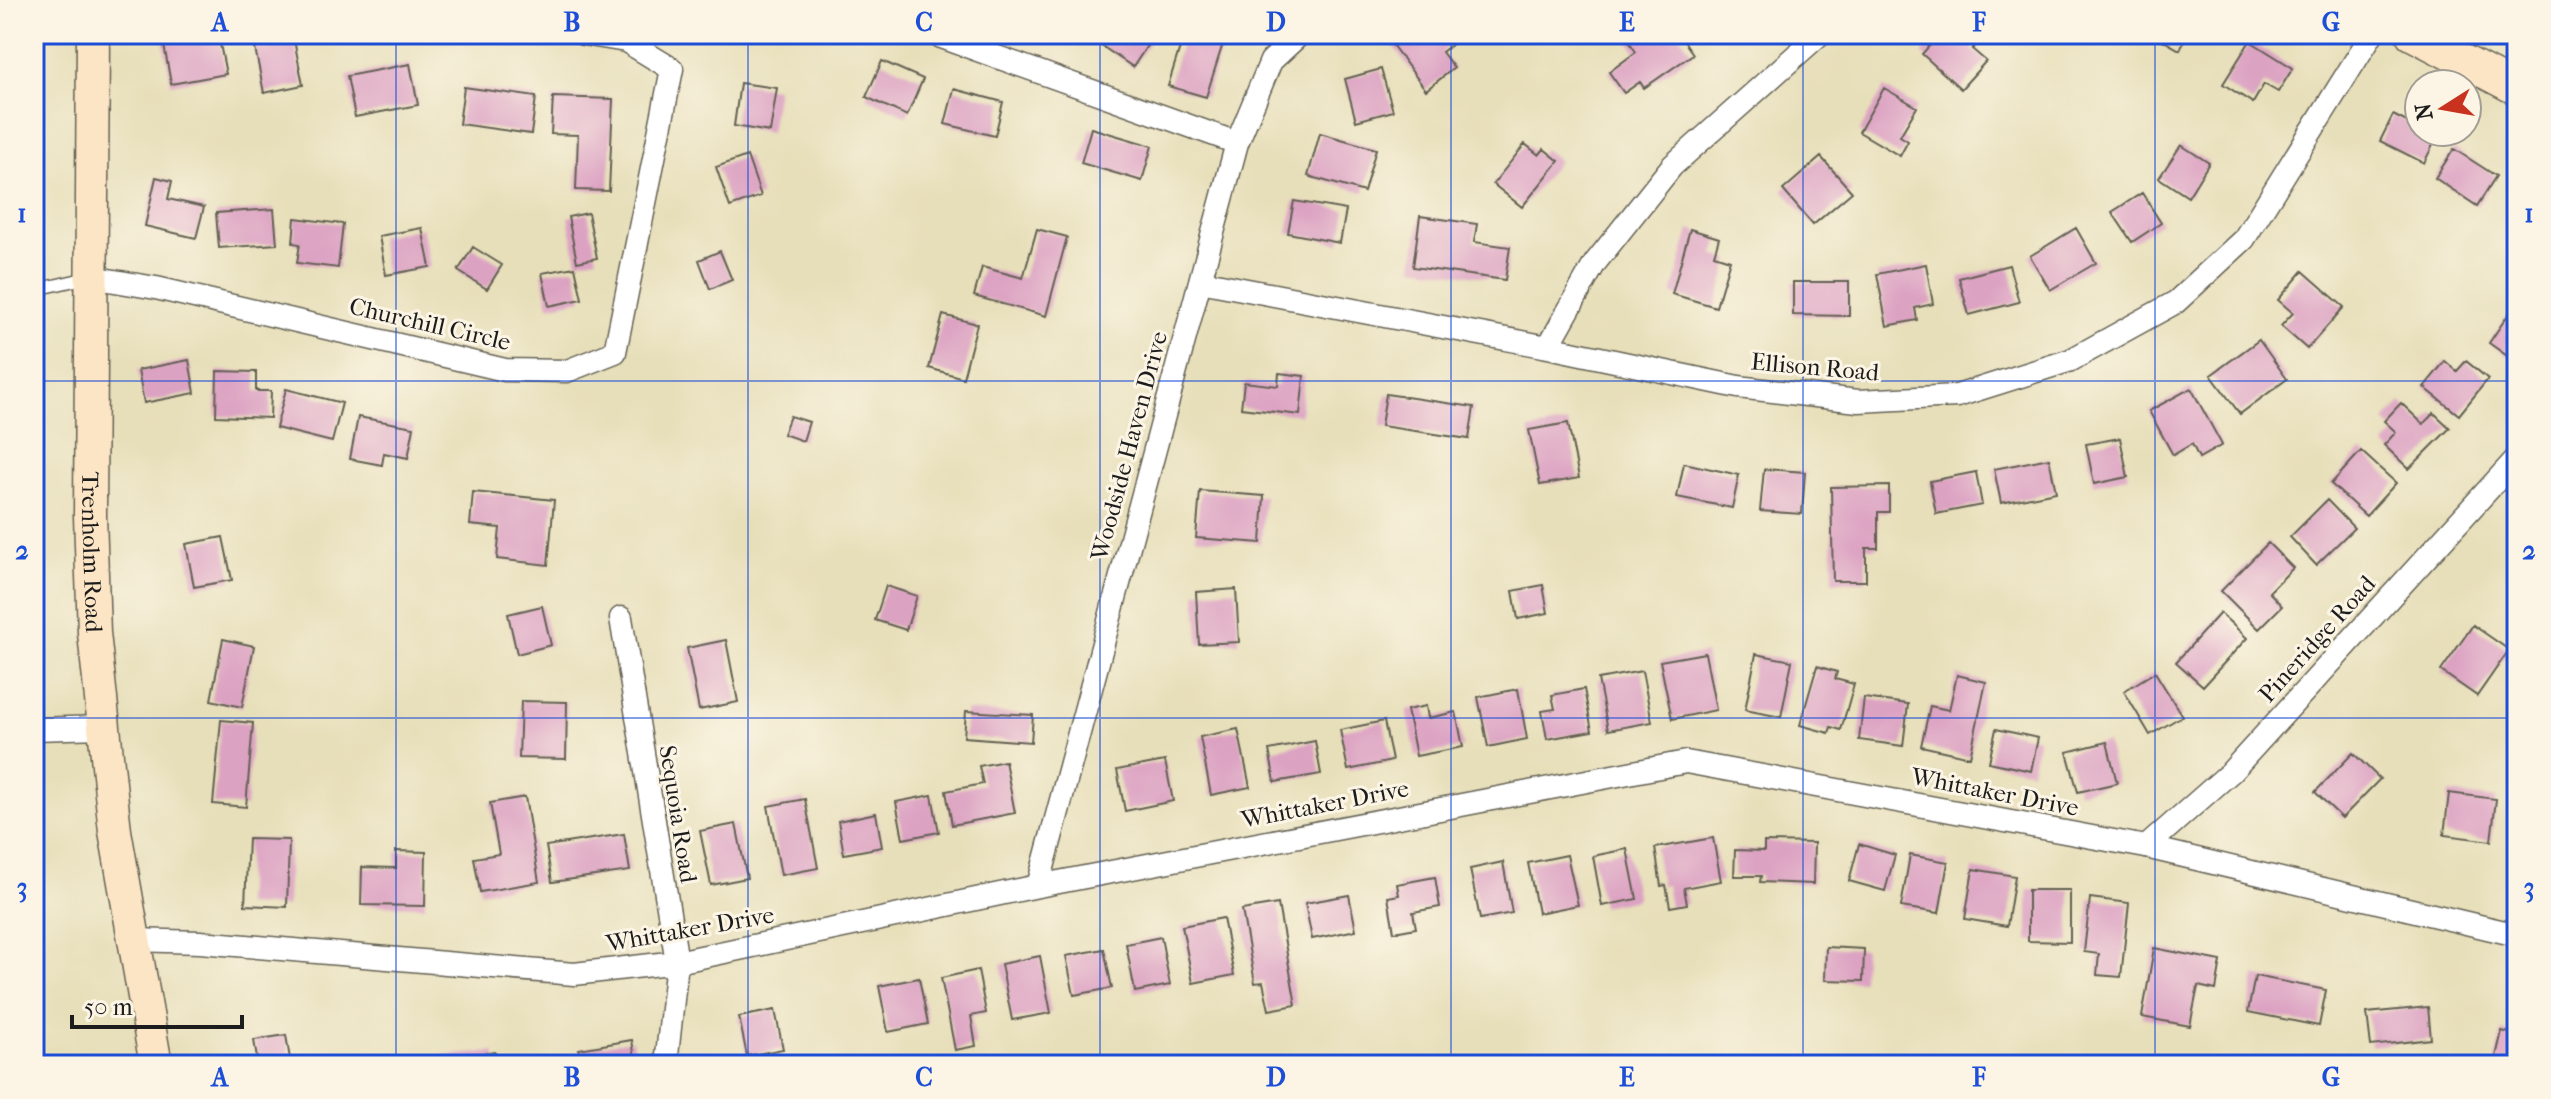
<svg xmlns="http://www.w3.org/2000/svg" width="2551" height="1099" viewBox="0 0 2551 1099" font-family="'IM FELL French Canon',serif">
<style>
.building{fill:#dca2c2}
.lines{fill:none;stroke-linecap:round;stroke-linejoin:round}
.lane-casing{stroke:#636053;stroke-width:14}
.street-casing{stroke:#636053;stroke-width:25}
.secondary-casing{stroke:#636053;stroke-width:35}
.lane{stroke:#fff;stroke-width:11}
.street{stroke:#fff;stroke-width:22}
.secondary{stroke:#fce5c4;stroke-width:32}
.grid{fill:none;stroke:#1d4ed8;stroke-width:2;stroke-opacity:0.55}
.labels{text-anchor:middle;stroke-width:6;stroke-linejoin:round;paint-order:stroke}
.street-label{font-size:24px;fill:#1c1c1c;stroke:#fcf5e5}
.neatline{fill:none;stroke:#1d4ed8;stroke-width:3}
.grid-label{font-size:26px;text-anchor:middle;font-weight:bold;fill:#1d4ed8}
</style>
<rect width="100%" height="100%" fill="#fcf5e5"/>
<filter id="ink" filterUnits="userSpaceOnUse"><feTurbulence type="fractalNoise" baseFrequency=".0125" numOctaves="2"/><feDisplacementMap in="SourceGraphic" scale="16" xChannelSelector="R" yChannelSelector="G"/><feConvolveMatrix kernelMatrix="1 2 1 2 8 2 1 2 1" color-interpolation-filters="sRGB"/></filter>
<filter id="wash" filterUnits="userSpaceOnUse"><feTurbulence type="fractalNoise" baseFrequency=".006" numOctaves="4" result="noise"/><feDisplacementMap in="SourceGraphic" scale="32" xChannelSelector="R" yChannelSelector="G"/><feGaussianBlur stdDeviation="1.8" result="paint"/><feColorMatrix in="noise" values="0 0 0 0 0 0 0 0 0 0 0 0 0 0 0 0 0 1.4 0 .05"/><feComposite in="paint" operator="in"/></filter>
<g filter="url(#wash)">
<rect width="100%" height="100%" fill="#e7dfba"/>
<g id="blocks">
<!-- building -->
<path class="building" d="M188,34H218L226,74L171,84L163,39Z
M1084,34H1146L1152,38L1133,67Z
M1184,34H1226L1206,97L1168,86Z
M1409,34H1451L1456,41L1442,52L1454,68L1426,90L1393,46Z
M1627,34L1651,36L1679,34L1693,54L1644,88L1640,82L1624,93L1609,72L1636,52L1625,35Z
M1940,34H1978L1983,38L1972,49L1986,61L1961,89L1922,54Z
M2152,34H2188L2180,50Z
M293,35L303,85L264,93L254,43Z
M2250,41L2293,68L2278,92L2264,84L2253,103L2223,84Z
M882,61L923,79L907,116L866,97Z
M410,64L418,105L355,117L347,76Z
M1381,69L1393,111L1356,121L1345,79Z
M740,83L777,88L770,132L734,126Z
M464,87L536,97L531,134L459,124Z
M1884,88L1917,107L1900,136L1908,141L1900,156L1859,132Z
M954,89L1003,102L995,136L945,124Z
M553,97L613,99L609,191L576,190L578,135L551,134Z
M2393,115L2419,128V132H2427L2437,137L2424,163L2380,141Z
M1091,128L1152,146L1142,181L1081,163Z
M1320,133L1376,149L1364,192L1308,176Z
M1525,144L1539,155L1544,149L1559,161L1522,207L1493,184Z
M2181,145L2209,163L2188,197L2159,178Z
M2454,149L2496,176L2477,206L2435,178Z
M747,156L761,196L730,207L716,167Z
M1821,157L1852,192L1813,225L1783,190Z
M156,177L172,181L168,199L204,207L196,238L145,226Z
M2142,193L2161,223L2132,242L2112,212Z
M1294,201L1346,210L1340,243L1288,233Z
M274,209L277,244L219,248L216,213Z
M588,213L597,258L577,262L568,217Z
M1420,216L1477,224L1474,242L1510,247L1505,280L1413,267Z
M295,218L343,224L338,268L297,263L300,244L293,243Z
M422,228L430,267L386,275L379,236Z
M2076,228L2096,263L2050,290L2030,256Z
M1037,229L1067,237L1046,316L974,296L982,267L1023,278Z
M1690,229L1719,238L1714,255L1730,260L1716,307L1672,294Z
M473,247L502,265L487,289L458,271Z
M720,251L732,280L710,289L699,260Z
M1926,264L1933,304L1915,308L1917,320L1887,326L1877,274Z
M2009,265L2019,302L1969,315L1959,278Z
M575,267L582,299L549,306L542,273Z
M2303,271L2344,307L2307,349L2281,326L2293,313L2278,300Z
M1793,282H1849V316L1793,315Z
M2512,309L2517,312V354L2513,360L2489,343Z
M943,315L977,324L963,378L929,368Z
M2259,340L2287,379L2240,414L2211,375Z
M189,360L195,393L144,403L138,370Z
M2445,361L2457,371L2466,361L2488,379L2459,415L2424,387Z
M217,371L256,372V391H271L270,418L216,416Z
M1279,373L1304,376L1300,415L1241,408L1244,382L1278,386Z
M2191,388L2222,445L2199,458L2192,444L2173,455L2149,411Z
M286,389L342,403L332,442L276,428Z
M1386,394L1474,407L1469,439L1381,426Z
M2401,403L2423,424L2434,413L2450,428L2409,469L2384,445L2396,432L2384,421Z
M790,416L809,422L803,441L783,434Z
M358,417L414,427L408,458L384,453L382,465L350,459Z
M1568,423L1579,478L1540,485L1529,430Z
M2120,438L2128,477L2094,484L2086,444Z
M2361,451L2396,483L2366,516L2331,484Z
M2049,458L2056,492L2001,503L1994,469Z
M1684,463L1739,475L1732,508L1677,497Z
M1764,469L1805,472L1802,514L1760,511Z
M1976,472L1982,505L1936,514L1930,481Z
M1889,486V512H1878V548H1866V581H1833L1831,487Z
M1200,491L1264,496L1261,543L1196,538Z
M473,492L554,500L548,565L497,559L500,528L470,525Z
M2327,500L2354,528L2316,565L2290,537Z
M223,537L232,580L194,587L186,544Z
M2268,543L2293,568L2269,592L2282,606L2259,629L2221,591Z
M1543,585L1548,613L1518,619L1513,591Z
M886,586L917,596L906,630L875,620Z
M1236,589L1239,642L1199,644L1196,592Z
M542,606L551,645L517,654L508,614Z
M2220,613L2247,638L2203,686L2176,662Z
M2473,625L2509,650L2477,696L2441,671Z
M223,639L254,646L242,707L211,700Z
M726,640L738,702L699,710L687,648Z
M1705,653L1716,710L1672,719L1660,661Z
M1756,654L1792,661L1781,717L1745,710Z
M1817,666L1837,672L1835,679L1854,684L1841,730L1831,727L1829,733L1800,725Z
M1642,671L1652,722L1608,730L1598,679Z
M2155,672L2182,716L2150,735L2124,691Z
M1957,675L1986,682L1970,757L1921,746L1930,706L1949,710Z
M1518,689L1527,739L1488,747L1478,697Z
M1584,689L1592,731L1547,739L1542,711L1555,709L1552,695Z
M1864,698L1908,704L1903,746L1859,740Z
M521,701L567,702L566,759L519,758Z
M1426,706L1428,718L1456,712L1463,747L1416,756L1407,710Z
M966,711L1033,715L1031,742L964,737Z
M221,720L253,723L246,807L213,804Z
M1384,721L1392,761L1348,770L1340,730Z
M1238,729L1250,787L1211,795L1200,737Z
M1996,729L2038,738L2031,771L1989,762Z
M1315,741L1321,774L1275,782L1269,750Z
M2107,742L2117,783L2078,792L2067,752Z
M2353,753L2380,779L2342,818L2315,792Z
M1005,761L1015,813L952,825L946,791L983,784L979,766Z
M1165,761L1173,801L1125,811L1117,770Z
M2449,793L2496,799L2491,841L2444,835Z
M932,795L939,832L903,839L896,802Z
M525,797L539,882L480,892L474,858L499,854L490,803Z
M805,799L818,868L781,875L768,806Z
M876,813L882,847L844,854L838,821Z
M736,824L747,878L711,885L700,831Z
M624,834L630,871L552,882L546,846Z
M1713,838L1721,881L1684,888L1687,904L1670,907L1666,885L1661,886L1655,848Z
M248,839L289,840L287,907L245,905Z
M1764,842L1814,843L1813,884L1760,882L1761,876H1734L1735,850L1764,851Z
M1859,844L1895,855L1885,891L1849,881Z
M1627,849L1637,899L1602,906L1593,856Z
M396,851L426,852L425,906L361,905L362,867L396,868Z
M1567,855L1578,905L1538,913L1528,863Z
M1910,855L1948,862L1939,913L1901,907Z
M1503,862L1512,913L1480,919L1470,869Z
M1973,869L2015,876L2007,926L1965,919Z
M1435,877L1440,907L1413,912L1416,928L1394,932L1388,897L1399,895L1397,884Z
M2028,890H2070V942L2028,941Z
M1349,895L1356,930L1312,939L1305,903Z
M2090,898L2129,903L2121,977L2097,975L2099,954L2084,952Z
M1278,904L1296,1005L1269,1010L1263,982L1255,983L1242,910Z
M1223,918L1234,975L1193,983L1182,926Z
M1161,937L1170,985L1135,992L1126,944Z
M1826,947L1864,949L1863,981L1825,980Z
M2154,948L2221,961L2216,990L2198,986L2190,1026L2142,1017Z
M1104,949L1112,988L1074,995L1066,956Z
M1040,956L1051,1013L1012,1020L1001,964Z
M978,970L986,1013L971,1016L976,1046L955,1050L941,978Z
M2255,976L2326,990L2319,1026L2248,1012Z
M919,978L928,1024L888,1032L879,986Z
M2428,1007L2431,1039L2371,1046L2367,1013Z
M775,1010L783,1049L747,1056L739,1017Z
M2502,1031L2517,1035V1065L2495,1061Z
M286,1035L291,1065H258L254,1040Z
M632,1040L636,1065H581L579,1049Z
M495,1052L496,1065H440L439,1056Z"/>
</g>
</g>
<g filter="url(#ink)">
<use href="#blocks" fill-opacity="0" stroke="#636053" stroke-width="2"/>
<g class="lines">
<defs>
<path id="lane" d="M34,290L90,277"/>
<path id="street" d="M933,34L1237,143
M91,277L156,288L505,370L567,371L615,352L672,69L626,41L583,34
M1200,281L1548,347L1738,387L1858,401L1957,396L2071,360L2176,302L2244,239L2372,34
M1548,347L1595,263L1672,166L1820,34
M621,618L677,962L666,1065
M34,729L103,727
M2146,847L2231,772L2517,458
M1038,886L1237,143L1271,61L1300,34
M133,940L200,942L574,974L677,962L1038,886L1686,762L2146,847L2517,935"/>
<g id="secondary">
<path id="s1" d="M93,34L90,516L94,633L115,831L156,1065"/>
<path d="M2412,34L2517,89"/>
</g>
</defs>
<!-- lane casing -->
<use href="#lane" class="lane-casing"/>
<!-- street casing -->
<use href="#street" class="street-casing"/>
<!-- secondary casing -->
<use href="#secondary" class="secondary-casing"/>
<!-- lane -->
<use href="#lane" class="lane"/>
<!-- street -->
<use href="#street" class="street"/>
<!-- secondary -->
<use href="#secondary" class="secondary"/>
</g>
</g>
<!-- grid -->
<path class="grid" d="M396,34V1065M748,34V1065M1100,34V1065M1451,34V1065M1803,34V1065M2155,34V1065M34,381H2517M34,718H2517"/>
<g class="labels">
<!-- street labels -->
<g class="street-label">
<text transform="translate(430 324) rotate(13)" y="8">Churchill Circle</text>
<text transform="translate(1815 367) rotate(5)" y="8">Ellison Road</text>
<text transform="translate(1129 446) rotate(-75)" y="8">Woodside Haven Drive</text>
<text dy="8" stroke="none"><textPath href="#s1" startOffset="518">Trenholm Road</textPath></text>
<text transform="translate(2317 639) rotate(-48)" y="8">Pineridge Road</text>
<text transform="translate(1995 792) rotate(11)" y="8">Whittaker Drive</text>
<text transform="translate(1325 804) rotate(-11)" y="8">Whittaker Drive</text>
<text transform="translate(678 814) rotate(81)" y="8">Sequoia Road</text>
<text transform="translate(690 929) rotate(-10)" y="8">Whittaker Drive</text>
</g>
</g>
<!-- margin -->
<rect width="2551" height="1099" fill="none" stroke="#fcf5e5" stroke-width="88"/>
<!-- north arrow -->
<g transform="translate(2443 108) rotate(259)"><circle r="38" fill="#fcf5e5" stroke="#a29e95" stroke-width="2"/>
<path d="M0-6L14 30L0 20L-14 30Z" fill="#c8321e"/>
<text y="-12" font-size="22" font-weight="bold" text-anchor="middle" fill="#1c1c1c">N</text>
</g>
<!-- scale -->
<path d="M72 1015v12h170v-12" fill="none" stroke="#1c1c1c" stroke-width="4"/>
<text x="84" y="1015" font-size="24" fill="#1c1c1c" stroke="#fcf5e5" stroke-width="6" paint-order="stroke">50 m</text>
<rect x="44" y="44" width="2463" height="1011" class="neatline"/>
<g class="grid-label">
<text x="220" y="31">A</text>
<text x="572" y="31">B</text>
<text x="924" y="31">C</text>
<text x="1276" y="31">D</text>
<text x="1627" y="31">E</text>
<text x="1979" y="31">F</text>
<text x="2331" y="31">G</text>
<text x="22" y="222">1</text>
<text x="2529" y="222">1</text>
<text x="22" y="559">2</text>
<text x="2529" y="559">2</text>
<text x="22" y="896">3</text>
<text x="2529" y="896">3</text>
<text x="220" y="1086">A</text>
<text x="572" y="1086">B</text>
<text x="924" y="1086">C</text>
<text x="1276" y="1086">D</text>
<text x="1627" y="1086">E</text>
<text x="1979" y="1086">F</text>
<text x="2331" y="1086">G</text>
</g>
</svg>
